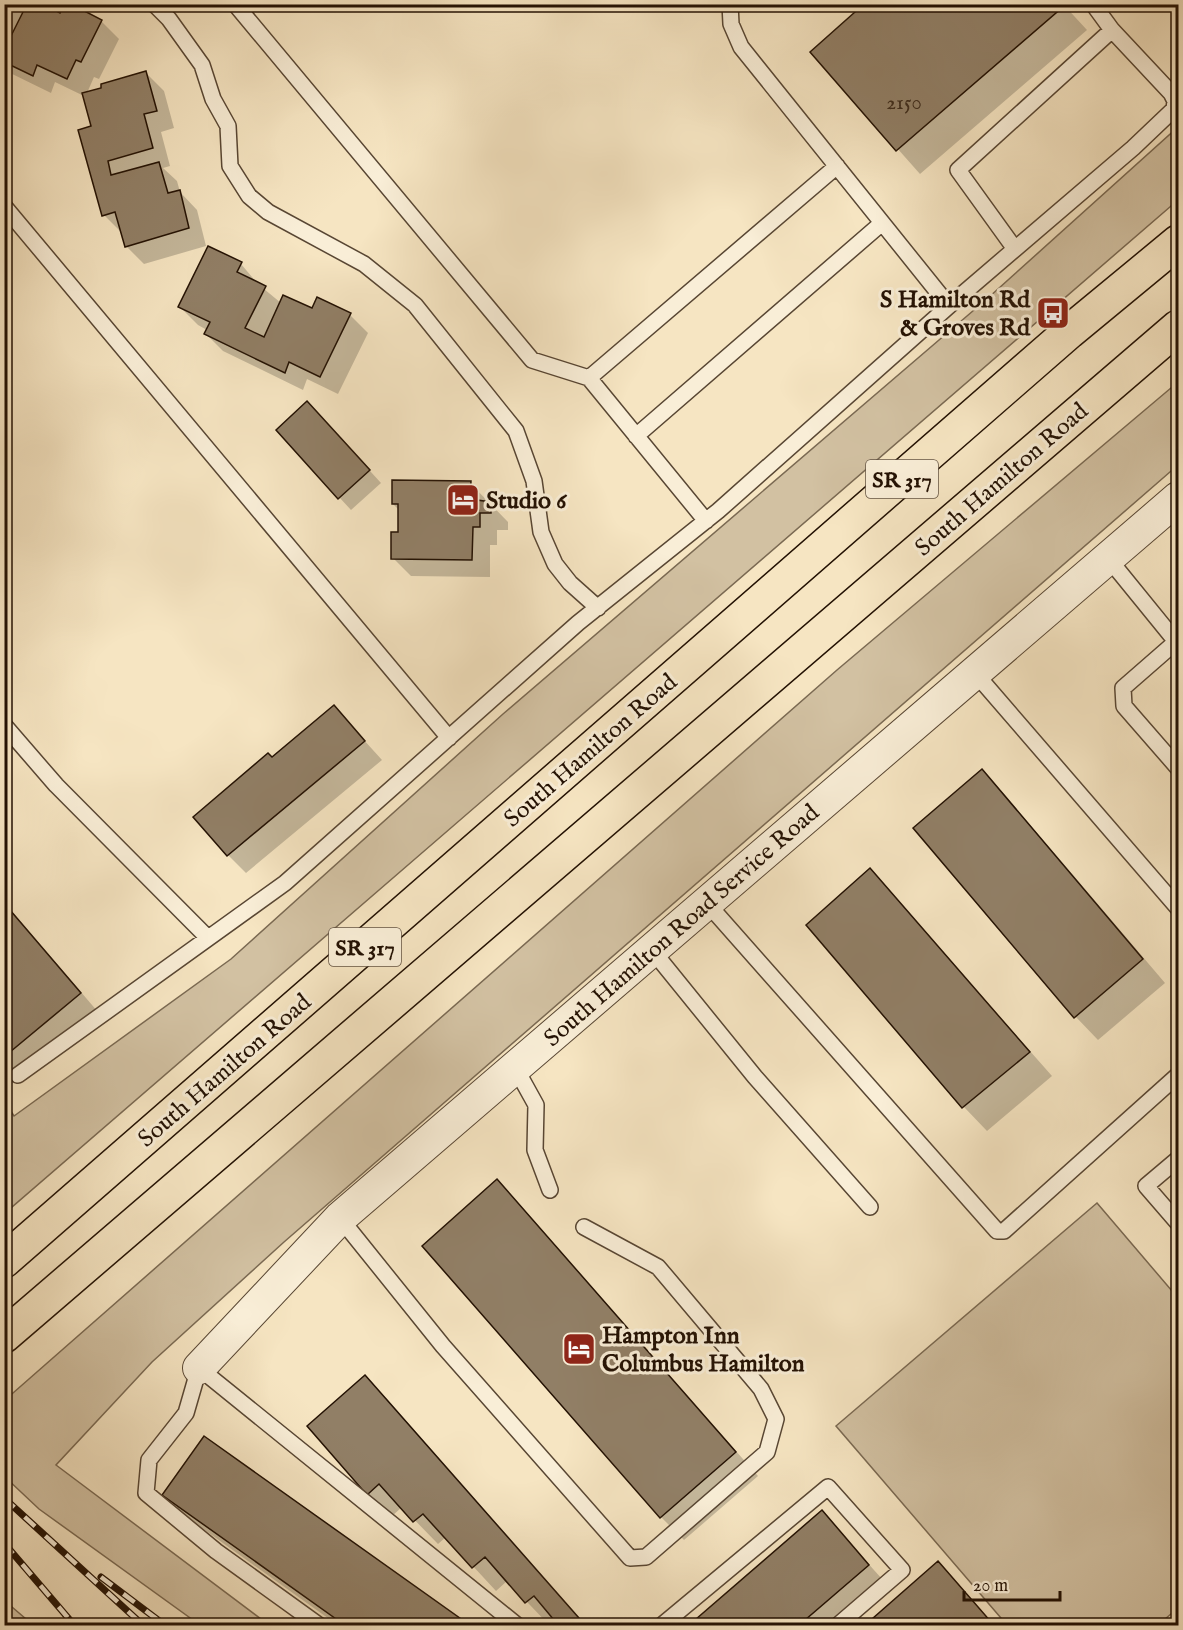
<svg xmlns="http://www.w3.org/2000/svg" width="1183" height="1630" viewBox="0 0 1183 1630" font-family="'IM FELL English',serif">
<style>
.grass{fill:#d2c1a2;stroke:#7a6952;stroke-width:1.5}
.shadow{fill:#0003}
.building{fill:#917f66;stroke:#231103;stroke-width:1.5}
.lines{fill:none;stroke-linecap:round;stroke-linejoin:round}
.service-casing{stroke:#584633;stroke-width:18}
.minor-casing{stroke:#584633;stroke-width:34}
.primary-casing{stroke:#231103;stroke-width:36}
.service{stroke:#f9eed7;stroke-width:15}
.minor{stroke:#f9eed7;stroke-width:32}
.primary{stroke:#f6e5c2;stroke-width:33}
.rail-casing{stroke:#231103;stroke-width:7}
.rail{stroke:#f9eed7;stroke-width:4.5;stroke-dasharray:14;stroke-linecap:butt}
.labels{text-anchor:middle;stroke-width:6;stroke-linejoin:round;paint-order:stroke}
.number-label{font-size:21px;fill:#3e2c1c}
.shield{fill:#f9eed7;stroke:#635343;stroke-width:1.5}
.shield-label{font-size:22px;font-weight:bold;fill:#231103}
.poi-label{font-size:24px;font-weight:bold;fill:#231103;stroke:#f9eed7;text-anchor:start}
.street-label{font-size:24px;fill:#231103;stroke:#f9eed7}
</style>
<rect width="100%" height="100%" fill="#f6e5c2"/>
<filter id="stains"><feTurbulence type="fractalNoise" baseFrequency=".00333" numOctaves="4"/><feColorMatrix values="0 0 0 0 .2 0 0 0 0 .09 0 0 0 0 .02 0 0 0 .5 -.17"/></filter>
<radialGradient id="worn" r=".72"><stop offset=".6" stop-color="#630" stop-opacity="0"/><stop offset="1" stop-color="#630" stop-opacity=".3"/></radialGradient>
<!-- grass -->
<path class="grass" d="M1178,127V200L5,1213V1102L14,1116L231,959L503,714L988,298Z
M1178,382V465L284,1242L152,1362L56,1465L269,1625H200L39,1509L5,1477V1400L837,670Z
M1097,1203L1178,1298V1608L1158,1625H1007L836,1426Z
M5,1601L33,1625H5Z"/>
<!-- shadow -->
<path class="shadow" d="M4,4H26L60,15L101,21L119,39L99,79L94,77L87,93L146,73L164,91L174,128L161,132L170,166L163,168L177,181L180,192L197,210L206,246L144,264L126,246L122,233L104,215L92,127L84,96L55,82L51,93L4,70Z
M867,4H1063L1087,30L920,174L812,52Z
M241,264L258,284L281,303L313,310L318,299L350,315L368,333L338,394L307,379L303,390L223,351L205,333L207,330L198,325L180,307Z
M319,415L381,483L351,510L278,431Z
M470,483L508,522V530H497V545H490V577L411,576L393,558L399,534V510L393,504Z
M334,707L382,760L246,873L228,855L272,759Z
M982,772L1005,795L1165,983L1098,1040L1075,1016Z
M870,870L1052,1076L987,1131L964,1107L808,926Z
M4,902L98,1012L7,1088L11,1093L4,1099Z
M497,1181L758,1476L684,1540L661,1517Z
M365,1377L388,1400L587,1626H561L556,1620L550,1626L507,1581L496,1591L446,1537L438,1544L402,1507L391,1517L368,1494Z
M164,1495L469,1626H339L188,1518Z
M822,1512L891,1589L848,1626H690Z
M938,1563L995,1626H866Z"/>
<!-- building -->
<path class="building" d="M27,4H43L60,13L64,4H71L102,20L81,62L76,60L67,79L37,65L33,76L4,62V41L8,42Z
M864,4H1063L1064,6L896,151L810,52Z
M146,71L157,111L144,114L153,148L108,161L111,175L159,162L168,193L180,190L189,228L125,247L115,212L102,216L78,130L91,126L82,93L101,88V84Z
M208,246L242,262L237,272L266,286L245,328L264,337L283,295L312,308L317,297L351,313L320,377L289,362L285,373L204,334L210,322L178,307Z
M307,401L370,470L338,499L276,430Z
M392,480L471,481L470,499L491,502V513H480V527H473L472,560L391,559V532H398V504H392Z
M334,705L365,741L227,856L193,817L268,753L272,757Z
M982,769L1143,959L1074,1018L913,828Z
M870,868L1030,1052L962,1108L806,925Z
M4,903L81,993L4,1057Z
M497,1179L736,1452L660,1518L422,1246Z
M365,1375L586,1626H559L534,1596L525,1603L485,1557L472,1568L423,1514L413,1522L379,1484L367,1495L307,1426Z
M204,1436L471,1626H346L162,1495Z
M822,1510L869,1565L798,1626H688Z
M938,1561L992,1623L990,1626H864Z"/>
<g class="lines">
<defs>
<path id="service" d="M154,4L169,19L202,65L213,99L228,126L230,166L249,196L268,212L364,264L415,305L516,431L534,481L541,532L555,564L570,583L598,608
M235,4L532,360L589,378L706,521
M730,4L731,24L741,47L949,306
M1093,4L1112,30
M4,206L449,738
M589,378L837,166
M636,436L882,223
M1108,558L1178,644
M1178,640L1123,688L1124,706L1178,768
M975,673L1178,908
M4,725L56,785L208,938
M706,902L997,1231H1004L1178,1075
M652,950L755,1077L870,1207
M515,1067L536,1105L535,1150L550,1190
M18,1075L285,883L578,623L718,511L959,297L1133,148L1174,109L1175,101L1171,93L1112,30L958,170L1015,249
M1178,1159L1146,1186L1178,1223
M340,1218L443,1346L630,1558L646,1557L767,1452L776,1419L761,1389L658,1267L584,1227
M320,1626L216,1551L146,1493L149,1460L186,1413L199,1368L518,1626
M661,1626L828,1487L902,1570L837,1626"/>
<path id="minor" d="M199,1368L340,1218L1178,498"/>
<path id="primary" d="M4,1261L1069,332L1178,242
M4,1336L1178,327"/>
</defs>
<!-- service casing -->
<use href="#service" class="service-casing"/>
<!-- minor casing -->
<use href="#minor" class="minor-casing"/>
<!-- primary casing -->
<use href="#primary" class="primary-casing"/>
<!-- service -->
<use href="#service" class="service"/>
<!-- minor -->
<use href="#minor" class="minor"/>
<!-- primary -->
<use href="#primary" class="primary"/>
<defs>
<path id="rail" d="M4,1498L144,1626
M4,1543L75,1626
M101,1577L166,1626"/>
</defs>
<!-- rail casing -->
<use href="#rail" class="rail-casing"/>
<!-- rail -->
<use href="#rail" class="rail"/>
</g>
<!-- icons -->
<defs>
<symbol id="bus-square" viewBox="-11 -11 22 22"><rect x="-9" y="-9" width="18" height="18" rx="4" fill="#8f2418" stroke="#f9eed7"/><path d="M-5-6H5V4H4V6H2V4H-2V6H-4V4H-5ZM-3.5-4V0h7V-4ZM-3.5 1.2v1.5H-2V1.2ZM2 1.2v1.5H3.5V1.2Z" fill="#fff"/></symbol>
<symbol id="hotel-square" viewBox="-11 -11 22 22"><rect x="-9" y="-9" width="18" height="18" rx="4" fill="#8f2418" stroke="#f9eed7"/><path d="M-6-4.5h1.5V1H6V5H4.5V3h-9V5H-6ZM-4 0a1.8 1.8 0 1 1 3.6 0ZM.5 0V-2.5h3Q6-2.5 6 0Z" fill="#fff"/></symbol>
</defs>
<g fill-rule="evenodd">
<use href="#bus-square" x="1034" y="294" width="38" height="38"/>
<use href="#hotel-square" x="444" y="481" width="38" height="38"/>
<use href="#hotel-square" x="560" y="1330" width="38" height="38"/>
</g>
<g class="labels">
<!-- number labels -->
<g class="number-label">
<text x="904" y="109">2150</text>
</g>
<!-- shield labels -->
<g class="shield">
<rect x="866" y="460" width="72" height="38" rx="4.5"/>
<rect x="329" y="928" width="72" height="38" rx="4.5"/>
</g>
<g class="shield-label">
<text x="902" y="487">SR 317</text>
<text x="365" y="955">SR 317</text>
</g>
<!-- poi labels -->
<g class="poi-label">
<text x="1030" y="307" text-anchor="end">S Hamilton Rd<tspan x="1030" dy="28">&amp; Groves Rd</tspan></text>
<text x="486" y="508">Studio 6</text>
<text x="602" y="1343">Hampton Inn<tspan x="602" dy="28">Columbus Hamilton</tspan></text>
</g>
<!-- street labels -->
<g class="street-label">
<text transform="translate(1001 479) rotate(-41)" y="8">South Hamilton Road</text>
<text transform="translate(590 750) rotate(-41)" y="8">South Hamilton Road</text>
<text transform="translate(681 925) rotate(-41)" y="8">South Hamilton Road Service Road</text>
<text transform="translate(224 1070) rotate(-41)" y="8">South Hamilton Road</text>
</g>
</g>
<!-- margin -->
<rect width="1183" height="1630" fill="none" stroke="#f6e5c2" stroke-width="24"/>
<rect x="6" y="6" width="1171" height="1618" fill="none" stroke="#231103" stroke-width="3"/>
<rect x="12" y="12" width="1159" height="1606" fill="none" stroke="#231103" stroke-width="1.5"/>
<!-- scale -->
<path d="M964 1591v9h96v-9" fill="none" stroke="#231103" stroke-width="3"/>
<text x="973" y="1591" font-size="18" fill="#231103" stroke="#f9eed7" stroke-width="4.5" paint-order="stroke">20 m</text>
<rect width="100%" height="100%" filter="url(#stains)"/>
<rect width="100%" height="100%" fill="url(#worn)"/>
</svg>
